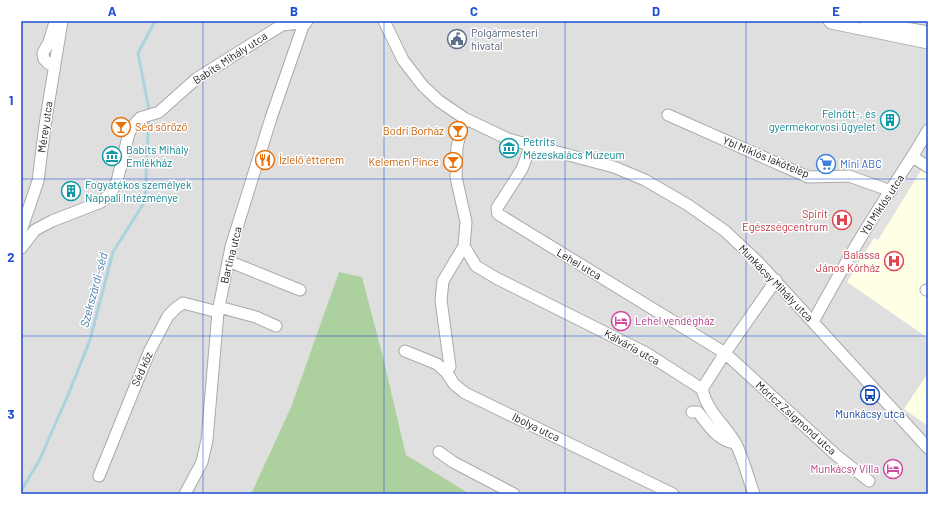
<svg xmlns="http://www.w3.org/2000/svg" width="949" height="515" viewBox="0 0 949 515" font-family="Barlow,sans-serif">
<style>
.residential{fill:#e0dfdf}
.education{fill:#ffffe5}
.forest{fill:#add19e}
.parking{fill:#e2e2e2}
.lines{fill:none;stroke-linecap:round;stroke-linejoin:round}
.stream{stroke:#aad3df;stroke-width:3}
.minor-casing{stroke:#a9a9a9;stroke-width:13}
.minor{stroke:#fff;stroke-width:11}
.grid{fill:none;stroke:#1d4ed8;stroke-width:1;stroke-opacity:0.55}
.labels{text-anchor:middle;stroke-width:3;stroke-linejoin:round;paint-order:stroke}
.service-label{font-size:11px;fill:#4e5e75;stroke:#fff;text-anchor:start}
.street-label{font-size:11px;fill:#222;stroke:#fff}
.culture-label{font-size:11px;fill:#0d838f;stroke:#fff;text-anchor:start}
.food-label{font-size:11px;fill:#c56008;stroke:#fff;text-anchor:start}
.shop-label{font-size:11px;fill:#366cbe;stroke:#fff;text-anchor:start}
.health-label{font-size:11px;fill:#be3a42;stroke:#fff;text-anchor:end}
.hotel-label{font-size:11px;fill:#b23c85;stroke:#fff;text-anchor:start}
.transit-label{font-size:11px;fill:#164399;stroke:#fff}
.water-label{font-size:12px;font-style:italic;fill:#4a7aab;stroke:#fff}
.neatline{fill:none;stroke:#1d4ed8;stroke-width:1.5}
.grid-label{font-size:13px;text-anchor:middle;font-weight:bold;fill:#1d4ed8}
</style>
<rect width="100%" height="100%" fill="#f2efe9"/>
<!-- residential -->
<path class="residential" d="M21,21H928V494H470L406,456L384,361L339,273L291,407L251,494H21Z"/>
<!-- education -->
<path class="education" d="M928,159V338L847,282L874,238L878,240Z
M928,373V426L904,409Z"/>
<!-- forest -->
<path class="forest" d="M339,272L362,277L384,361L406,455L470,494H251L291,407Z"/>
<!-- parking -->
<path class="parking" d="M904,170L916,177L877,238L865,231Z"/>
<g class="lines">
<!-- stream -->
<path class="stream" d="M21,491L39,461L68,395L90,340L113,252L145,201L149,110L138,53L155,21"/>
<defs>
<path id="minor" d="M384,21L403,60L423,86L439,101L464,118L508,139L614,167L645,180L688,205L725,231L758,262L928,448
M829,21L831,23L928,43
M866,21L928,32
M55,22L49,42L43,53L44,59L49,64L55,63
M668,115L808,177L849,176L891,191
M531,145L522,169L497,208L498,214L725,353L702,389
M913,157L928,167
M21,231L38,181L45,125L62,21
M464,246L476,266L496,278L646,353L702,389C708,414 725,424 736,444C744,460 748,478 754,494
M21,248L35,230L52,221L101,202L111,193L117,181L129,133L133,126L140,118L159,112L196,79L282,25L298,23L303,26
M228,261L300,290
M776,280L725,353L836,455L869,481
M926,290H928
M219,307L256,317L276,326
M813,322C833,285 853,249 876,213C893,185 912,159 928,130
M405,351L437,364L447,373L454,384L465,393L673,494
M450,367L441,300L443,281L464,246L466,222L456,177L457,147L464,118
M692,412H698C708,425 718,441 735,443
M439,452L453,462L514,494
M99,476L150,350L168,316L176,308L183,303L218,312
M185,494L202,462L207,440L218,312L231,247L271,118L303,26L307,21"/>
</defs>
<!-- minor casing -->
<use href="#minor" class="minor-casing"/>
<!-- minor -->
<use href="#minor" class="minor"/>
</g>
<!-- grid -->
<path class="grid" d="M203,21V494M384,21V494M565,21V494M746,21V494M21,179H928M21,336H928"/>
<!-- icons -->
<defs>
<symbol id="civic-ring" viewBox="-11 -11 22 22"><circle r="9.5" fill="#fff" stroke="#5c6f8a" stroke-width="1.5"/><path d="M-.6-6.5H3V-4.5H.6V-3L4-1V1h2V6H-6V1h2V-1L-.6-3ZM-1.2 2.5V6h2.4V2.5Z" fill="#5c6f8a"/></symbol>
<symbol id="building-ring" viewBox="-11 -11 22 22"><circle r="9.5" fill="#fff" stroke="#0f9aa8" stroke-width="1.5"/><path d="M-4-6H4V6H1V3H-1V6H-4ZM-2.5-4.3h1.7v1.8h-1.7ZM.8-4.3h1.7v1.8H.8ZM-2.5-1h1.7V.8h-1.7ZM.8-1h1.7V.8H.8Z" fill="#0f9aa8"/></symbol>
<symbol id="bar-ring" viewBox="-11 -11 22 22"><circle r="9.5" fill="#fff" stroke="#e8710a" stroke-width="1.5"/><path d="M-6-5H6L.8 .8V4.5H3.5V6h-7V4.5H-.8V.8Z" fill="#e8710a"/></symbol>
<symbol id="museum-ring" viewBox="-11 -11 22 22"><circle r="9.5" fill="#fff" stroke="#0f9aa8" stroke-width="1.5"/><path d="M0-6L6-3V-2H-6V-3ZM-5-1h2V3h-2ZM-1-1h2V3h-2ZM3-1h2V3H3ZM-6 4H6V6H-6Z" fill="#0f9aa8"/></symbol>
<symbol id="restaurant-ring" viewBox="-11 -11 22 22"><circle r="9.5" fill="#fff" stroke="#e8710a" stroke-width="1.5"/><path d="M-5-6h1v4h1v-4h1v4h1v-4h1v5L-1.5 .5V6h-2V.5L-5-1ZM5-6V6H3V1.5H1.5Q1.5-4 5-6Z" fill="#e8710a"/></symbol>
<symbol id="supermarket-ring" viewBox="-11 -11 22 22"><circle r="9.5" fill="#fff" stroke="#3f7fe0" stroke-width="1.5"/><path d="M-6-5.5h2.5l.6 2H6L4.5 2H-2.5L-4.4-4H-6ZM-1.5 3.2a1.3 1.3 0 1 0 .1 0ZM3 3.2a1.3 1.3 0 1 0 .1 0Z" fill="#3f7fe0"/></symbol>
<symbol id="hospital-ring" viewBox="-11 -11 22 22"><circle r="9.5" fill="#fff" stroke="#e0444e" stroke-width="1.5"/><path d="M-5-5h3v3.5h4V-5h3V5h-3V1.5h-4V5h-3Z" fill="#e0444e"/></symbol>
<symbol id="hotel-ring" viewBox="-11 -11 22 22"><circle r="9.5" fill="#fff" stroke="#d1479c" stroke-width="1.5"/><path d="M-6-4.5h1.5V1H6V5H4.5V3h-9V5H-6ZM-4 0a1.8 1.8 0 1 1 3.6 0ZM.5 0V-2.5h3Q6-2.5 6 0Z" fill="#d1479c"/></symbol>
<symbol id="bus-ring" viewBox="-11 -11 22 22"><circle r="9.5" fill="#fff" stroke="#1a4fb4" stroke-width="1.5"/><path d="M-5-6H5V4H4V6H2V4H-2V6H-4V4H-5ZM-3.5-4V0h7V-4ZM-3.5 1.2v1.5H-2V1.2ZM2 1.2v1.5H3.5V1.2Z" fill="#1a4fb4"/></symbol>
</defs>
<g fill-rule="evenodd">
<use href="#civic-ring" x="446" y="28" width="22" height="22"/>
<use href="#building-ring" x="879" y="109" width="22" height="22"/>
<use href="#bar-ring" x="110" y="116" width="22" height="22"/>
<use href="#bar-ring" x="447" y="120" width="22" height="22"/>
<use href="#museum-ring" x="498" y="137" width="22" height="22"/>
<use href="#museum-ring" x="101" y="145" width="22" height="22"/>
<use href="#restaurant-ring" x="254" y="149" width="22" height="22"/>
<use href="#bar-ring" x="442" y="151" width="22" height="22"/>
<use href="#supermarket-ring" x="815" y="153" width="22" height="22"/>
<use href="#building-ring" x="60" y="180" width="22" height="22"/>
<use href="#hospital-ring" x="831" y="209" width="22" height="22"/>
<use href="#hospital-ring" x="883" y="250" width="22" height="22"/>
<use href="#hotel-ring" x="610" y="310" width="22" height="22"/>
<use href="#bus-ring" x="859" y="384" width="22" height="22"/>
<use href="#hotel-ring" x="882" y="458" width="22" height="22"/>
</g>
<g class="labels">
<!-- service labels -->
<g class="service-label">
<text x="471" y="37">Polgármesteri<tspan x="471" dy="13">hivatal</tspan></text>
</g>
<!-- street labels -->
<g class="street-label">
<text transform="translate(230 58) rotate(-33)" y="4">Babits Mihály utca</text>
<text transform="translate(45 127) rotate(-82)" y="4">Mérey utca</text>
<text transform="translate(766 157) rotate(22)" y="4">Ybl Miklós lakótelep</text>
<text transform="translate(882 205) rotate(-57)" y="4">Ybl Miklós utca</text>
<text transform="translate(231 255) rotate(-76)" y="4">Bartina utca</text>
<text transform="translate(579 264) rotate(31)" y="4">Lehel utca</text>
<text transform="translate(776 283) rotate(46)" y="4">Munkácsy Mihály utca</text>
<text transform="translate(632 347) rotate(29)" y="4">Kálvária utca</text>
<text transform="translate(142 369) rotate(-66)" y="4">Séd köz</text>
<text transform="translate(796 418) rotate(42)" y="4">Móricz Zsigmond utca</text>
<text transform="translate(536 427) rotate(26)" y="4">Ibolya utca</text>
</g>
<!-- culture labels -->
<g class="culture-label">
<text x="876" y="118" text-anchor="end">Felnőtt-, és<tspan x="876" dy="13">gyermekorvosi ügyelet</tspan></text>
<text x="523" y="146">Petrits<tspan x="523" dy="13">Mézeskalács Múzeum</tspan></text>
<text x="126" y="154">Babits Mihály<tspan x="126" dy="13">Emlékház</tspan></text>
<text x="85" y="189">Fogyatékos személyek<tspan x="85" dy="13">Nappali Intézménye</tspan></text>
</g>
<!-- food labels -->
<g class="food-label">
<text x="135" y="131">Séd söröző</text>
<text x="444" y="135" text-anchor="end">Bodri Borház</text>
<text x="279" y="164">Ízlelő étterem</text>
<text x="439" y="166" text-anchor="end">Kelemen Pince</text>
</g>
<!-- shop labels -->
<g class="shop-label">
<text x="840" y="168">Mini ABC</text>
</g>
<!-- health labels -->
<g class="health-label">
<text x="828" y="218">Spirit<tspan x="828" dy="13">Egészségcentrum</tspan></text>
<text x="880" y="259">Balassa<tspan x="880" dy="13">János Kórház</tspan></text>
</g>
<!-- hotel labels -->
<g class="hotel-label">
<text x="635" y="325">Lehel vendégház</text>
<text x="879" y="473" text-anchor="end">Munkácsy Villa</text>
</g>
<!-- transit labels -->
<g class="transit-label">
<text x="870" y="418">Munkácsy utca</text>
</g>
<!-- water labels -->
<g class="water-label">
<text transform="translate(94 290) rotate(-75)" y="4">Szekszárdi-séd</text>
</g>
</g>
<!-- border -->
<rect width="949" height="515" fill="none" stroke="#ffffff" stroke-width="44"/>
<rect x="22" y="22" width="905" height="471" class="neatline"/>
<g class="grid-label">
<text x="112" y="16">A</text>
<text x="294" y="16">B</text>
<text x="474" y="16">C</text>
<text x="656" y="16">D</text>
<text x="836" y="16">E</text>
<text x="11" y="105">1</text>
<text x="11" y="262">2</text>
<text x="11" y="419">3</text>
</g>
</svg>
